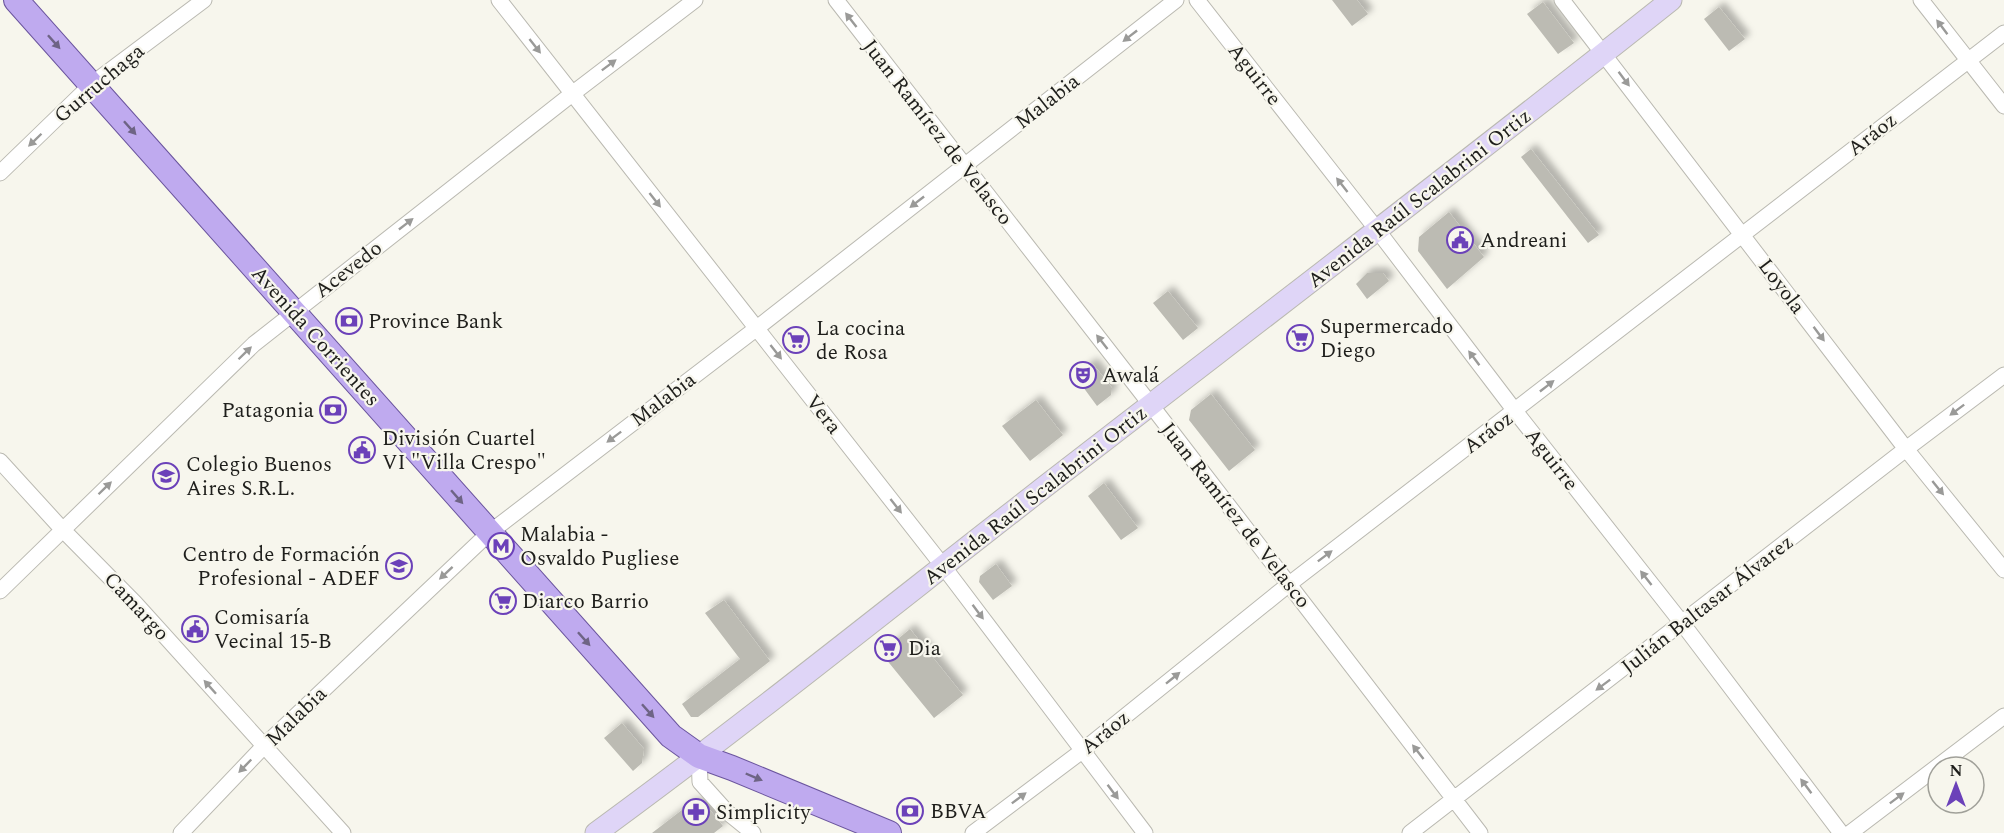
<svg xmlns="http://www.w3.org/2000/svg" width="2004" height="833" viewBox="0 0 2004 833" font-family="Spectral,serif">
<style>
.building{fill:#bcbbb3;filter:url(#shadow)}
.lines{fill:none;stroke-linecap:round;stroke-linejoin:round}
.minor-casing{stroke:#bab9b1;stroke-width:17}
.secondary-casing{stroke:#bab9b1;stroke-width:23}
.primary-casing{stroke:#6b559e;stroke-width:26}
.minor{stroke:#fff;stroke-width:15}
.secondary{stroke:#dfd5f7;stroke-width:21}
.primary{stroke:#bfaaef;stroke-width:24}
.oneway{fill:#9a9a98}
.oneway2{fill:#6e6485}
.labels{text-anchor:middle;stroke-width:4.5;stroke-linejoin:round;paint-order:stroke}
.street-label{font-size:21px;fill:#1e1e1b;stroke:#f7f6ed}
.poi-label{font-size:21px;fill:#1e1e1b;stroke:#f7f6ed;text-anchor:start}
</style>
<defs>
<filter id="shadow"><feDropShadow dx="5.5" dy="-5.5" stdDeviation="3" flood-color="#0004"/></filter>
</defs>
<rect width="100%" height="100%" fill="#f7f6ed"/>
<!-- building -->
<path class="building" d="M1332,0H1357L1368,14L1352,26Z
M1543,2L1574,43L1558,54L1527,14Z
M1719,7L1745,39L1729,51L1704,19Z
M1531,149L1599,235L1588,243L1521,157Z
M1449,212L1484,257L1447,289L1418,251L1419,237Z
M1367,273H1383L1389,281L1367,299L1356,284Z
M1168,291L1198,328L1183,340L1153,303Z
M1092,363L1112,388L1111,395L1097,406L1075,376Z
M1211,394L1255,450L1229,471L1189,420L1191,410Z
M1036,400L1063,435L1030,461L1002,426Z
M1104,483L1138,528L1121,540L1088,496Z
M996,564L1012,586L993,600L979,582L980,576Z
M724,600L770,661L698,717H691L682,704L740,659L705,613Z
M910,629L963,695L934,718L881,653Z
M622,723L644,749L642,763L633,771L604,738Z
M691,803L705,804L723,826L714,833H652Z"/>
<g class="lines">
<defs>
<path id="minor" d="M499,0L943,566L1145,833
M836,0L1151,405L1480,833
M1197,0L1378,231L1515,411L1682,623L1841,833
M1562,0L1906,449L2004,570
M1921,0L2004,106
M0,173L92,84L204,0
M0,461L62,529L135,603L343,833
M0,591L254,344L572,94L695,0
M699,756L700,782L727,812L753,833
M181,833L264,746L489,533L757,328L1176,0
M973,833L1082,751L1288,585L2004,33
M1410,833L1906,449L2004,375
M1850,833L2004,716"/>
<path id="secondary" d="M596,833C745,724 889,608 1034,495C1247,330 1460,168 1671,0"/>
<path id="primary" d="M16,0L671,736L699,756L732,768L889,833"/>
</defs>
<!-- minor casing -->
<use href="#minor" class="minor-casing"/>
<!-- secondary casing -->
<use href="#secondary" class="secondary-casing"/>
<!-- primary casing -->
<use href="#primary" class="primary-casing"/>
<!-- minor -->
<use href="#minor" class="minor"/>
<!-- secondary -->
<use href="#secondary" class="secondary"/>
<!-- primary -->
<use href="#primary" class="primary"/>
</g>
<!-- one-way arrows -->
<defs><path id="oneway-solid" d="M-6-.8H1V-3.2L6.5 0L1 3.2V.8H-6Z" transform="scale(1.5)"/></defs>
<g class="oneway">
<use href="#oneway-solid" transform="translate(851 20) rotate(-128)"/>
<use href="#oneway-solid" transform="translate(1942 27) rotate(-127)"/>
<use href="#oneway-solid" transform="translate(1130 36) rotate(142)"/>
<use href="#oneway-solid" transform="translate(535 46) rotate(52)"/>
<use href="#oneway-solid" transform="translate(609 65) rotate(-37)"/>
<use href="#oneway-solid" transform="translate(1624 79) rotate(53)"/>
<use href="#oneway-solid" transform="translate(35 140) rotate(136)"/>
<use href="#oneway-solid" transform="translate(1342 185) rotate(-128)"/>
<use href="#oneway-solid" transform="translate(655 200) rotate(52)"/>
<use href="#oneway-solid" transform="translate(917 202) rotate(142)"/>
<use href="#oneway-solid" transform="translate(406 224) rotate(-38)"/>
<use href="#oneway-solid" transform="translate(1819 334) rotate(53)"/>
<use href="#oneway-solid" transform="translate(1102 342) rotate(-128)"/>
<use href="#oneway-solid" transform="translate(776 352) rotate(52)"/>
<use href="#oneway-solid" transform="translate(245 353) rotate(-44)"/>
<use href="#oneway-solid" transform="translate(1474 358) rotate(-127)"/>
<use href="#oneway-solid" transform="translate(1547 386) rotate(-38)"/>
<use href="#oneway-solid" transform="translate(1957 410) rotate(143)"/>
<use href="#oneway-solid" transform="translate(614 437) rotate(143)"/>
<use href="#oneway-solid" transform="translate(105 488) rotate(-44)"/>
<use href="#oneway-solid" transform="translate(1938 488) rotate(51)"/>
<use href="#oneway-solid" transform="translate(896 506) rotate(52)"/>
<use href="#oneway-solid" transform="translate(1325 556) rotate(-37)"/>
<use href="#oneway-solid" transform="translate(446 573) rotate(137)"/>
<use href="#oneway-solid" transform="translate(1646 578) rotate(-128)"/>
<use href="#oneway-solid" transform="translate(978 612) rotate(53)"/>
<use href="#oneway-solid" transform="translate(1173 678) rotate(-39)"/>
<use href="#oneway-solid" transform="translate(1603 685) rotate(143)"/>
<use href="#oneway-solid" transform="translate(210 687) rotate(-132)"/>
<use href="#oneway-solid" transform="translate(1418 752) rotate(-128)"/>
<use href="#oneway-solid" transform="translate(245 766) rotate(134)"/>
<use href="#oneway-solid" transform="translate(1806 786) rotate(-127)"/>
<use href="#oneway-solid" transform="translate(1113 792) rotate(53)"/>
<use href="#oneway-solid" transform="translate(1019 798) rotate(-37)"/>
<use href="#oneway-solid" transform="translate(1897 798) rotate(-37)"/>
</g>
<g class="oneway2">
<use href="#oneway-solid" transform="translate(54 42) rotate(48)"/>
<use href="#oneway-solid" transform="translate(130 128) rotate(48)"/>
<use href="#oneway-solid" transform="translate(457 497) rotate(49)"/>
<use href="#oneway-solid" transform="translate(584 639) rotate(48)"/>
<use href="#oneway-solid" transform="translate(648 711) rotate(48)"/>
<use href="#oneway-solid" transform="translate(754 777) rotate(23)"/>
</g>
<!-- icons -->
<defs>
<symbol id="civic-ring" viewBox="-11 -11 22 22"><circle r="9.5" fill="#f7f6ed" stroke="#6b41b9" stroke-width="1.5"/><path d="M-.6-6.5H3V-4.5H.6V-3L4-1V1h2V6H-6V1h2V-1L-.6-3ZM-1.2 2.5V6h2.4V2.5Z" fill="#6b41b9"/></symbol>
<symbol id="bank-ring" viewBox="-11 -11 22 22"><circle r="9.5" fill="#f7f6ed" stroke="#6b41b9" stroke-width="1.5"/><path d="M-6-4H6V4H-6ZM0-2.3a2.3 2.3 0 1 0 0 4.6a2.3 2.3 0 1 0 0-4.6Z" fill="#6b41b9"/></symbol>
<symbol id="supermarket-ring" viewBox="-11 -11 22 22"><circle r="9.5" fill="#f7f6ed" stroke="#6b41b9" stroke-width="1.5"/><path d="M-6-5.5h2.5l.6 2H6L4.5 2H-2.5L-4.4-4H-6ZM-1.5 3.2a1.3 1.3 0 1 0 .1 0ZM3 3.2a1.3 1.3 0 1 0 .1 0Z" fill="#6b41b9"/></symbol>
<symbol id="theatre-ring" viewBox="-11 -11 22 22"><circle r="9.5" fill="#f7f6ed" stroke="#6b41b9" stroke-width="1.5"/><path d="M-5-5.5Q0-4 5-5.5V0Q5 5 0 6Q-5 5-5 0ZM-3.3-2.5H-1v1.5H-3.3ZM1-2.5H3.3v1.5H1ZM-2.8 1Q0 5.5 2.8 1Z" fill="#6b41b9"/></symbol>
<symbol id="school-ring" viewBox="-11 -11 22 22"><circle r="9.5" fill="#f7f6ed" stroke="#6b41b9" stroke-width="1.5"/><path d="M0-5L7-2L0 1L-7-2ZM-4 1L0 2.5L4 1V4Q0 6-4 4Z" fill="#6b41b9"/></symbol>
<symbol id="metro-ring" viewBox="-11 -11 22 22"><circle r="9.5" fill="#f7f6ed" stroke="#6b41b9" stroke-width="1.5"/><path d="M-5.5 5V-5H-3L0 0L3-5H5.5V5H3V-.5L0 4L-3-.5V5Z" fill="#6b41b9"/></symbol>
<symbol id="pharmacy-ring" viewBox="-11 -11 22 22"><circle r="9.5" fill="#f7f6ed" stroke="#6b41b9" stroke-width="1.5"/><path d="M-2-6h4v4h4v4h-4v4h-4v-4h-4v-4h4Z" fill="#6b41b9"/></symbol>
</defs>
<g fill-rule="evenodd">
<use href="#civic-ring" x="1445" y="225" width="30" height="30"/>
<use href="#bank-ring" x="334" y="306" width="30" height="30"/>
<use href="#supermarket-ring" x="1285" y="323" width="30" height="30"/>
<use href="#supermarket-ring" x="781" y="325" width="30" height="30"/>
<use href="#theatre-ring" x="1068" y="360" width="30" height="30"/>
<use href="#bank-ring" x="318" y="395" width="30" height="30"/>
<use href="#civic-ring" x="347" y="435" width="30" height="30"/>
<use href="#school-ring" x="151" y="461" width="30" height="30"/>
<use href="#metro-ring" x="486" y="531" width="30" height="30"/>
<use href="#school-ring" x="384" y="551" width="30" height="30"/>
<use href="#supermarket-ring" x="488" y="586" width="30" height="30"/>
<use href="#civic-ring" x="180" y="614" width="30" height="30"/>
<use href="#supermarket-ring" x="873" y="633" width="30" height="30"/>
<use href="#bank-ring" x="895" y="796" width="30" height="30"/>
<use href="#pharmacy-ring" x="681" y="797" width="30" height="30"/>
</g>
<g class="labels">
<!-- street labels -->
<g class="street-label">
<text transform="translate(1255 74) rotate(52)" y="7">Aguirre</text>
<text transform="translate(99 83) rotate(-40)" y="7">Gurruchaga</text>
<text transform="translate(1047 101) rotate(-38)" y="7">Malabia</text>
<text transform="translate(938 132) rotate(52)" y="7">Juan Ramírez de Velasco</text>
<text transform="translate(1872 134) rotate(-38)" y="7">Aráoz</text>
<text transform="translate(1419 198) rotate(-38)" y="7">Avenida Raúl Scalabrini Ortiz</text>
<text transform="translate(348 269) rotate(-38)" y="7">Acevedo</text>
<text transform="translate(1782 286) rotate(53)" y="7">Loyola</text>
<text transform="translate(316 336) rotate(48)" y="7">Avenida Corrientes</text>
<text transform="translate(663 399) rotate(-37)" y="7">Malabia</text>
<text transform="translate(824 414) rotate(52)" y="7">Vera</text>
<text transform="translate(1488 432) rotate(-37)" y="7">Aráoz</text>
<text transform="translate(1552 459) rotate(52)" y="7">Aguirre</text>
<text transform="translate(1035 495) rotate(-38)" y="7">Avenida Raúl Scalabrini Ortiz</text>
<text transform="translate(1236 515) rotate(52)" y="7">Juan Ramírez de Velasco</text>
<text transform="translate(1707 604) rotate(-38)" y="7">Julián Baltasar Álvarez</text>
<text transform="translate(137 606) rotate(47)" y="7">Camargo</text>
<text transform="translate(296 716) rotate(-44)" y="7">Malabia</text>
<text transform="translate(1105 732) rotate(-39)" y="7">Aráoz</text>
</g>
<!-- poi labels -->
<g class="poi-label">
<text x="1480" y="247">Andreani</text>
<text x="368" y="328">Province Bank</text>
<text x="1320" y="333">Supermercado<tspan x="1320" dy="24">Diego</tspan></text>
<text x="816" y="335">La cocina<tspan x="816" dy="24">de Rosa</tspan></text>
<text x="1102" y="382">Awalá</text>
<text x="314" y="417" text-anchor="end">Patagonia</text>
<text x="382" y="445">División Cuartel<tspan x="382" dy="24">VI "Villa Crespo"</tspan></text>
<text x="186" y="471">Colegio Buenos<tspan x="186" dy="24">Aires S.R.L.</tspan></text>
<text x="520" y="541">Malabia -<tspan x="520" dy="24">Osvaldo Pugliese</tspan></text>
<text x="380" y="561" text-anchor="end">Centro de Formación<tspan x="380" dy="24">Profesional - ADEF</tspan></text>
<text x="522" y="608">Diarco Barrio</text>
<text x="214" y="624">Comisaría<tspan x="214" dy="24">Vecinal 15-B</tspan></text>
<text x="908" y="655">Dia</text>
<text x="930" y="818">BBVA</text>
<text x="716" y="819">Simplicity</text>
</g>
</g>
<!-- north arrow -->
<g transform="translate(1956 785)"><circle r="28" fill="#f7f6ed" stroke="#a0a099" stroke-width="1.5"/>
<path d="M0-4.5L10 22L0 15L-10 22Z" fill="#6b41b9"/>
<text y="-9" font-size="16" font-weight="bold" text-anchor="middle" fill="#1e1e1b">N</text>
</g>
</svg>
